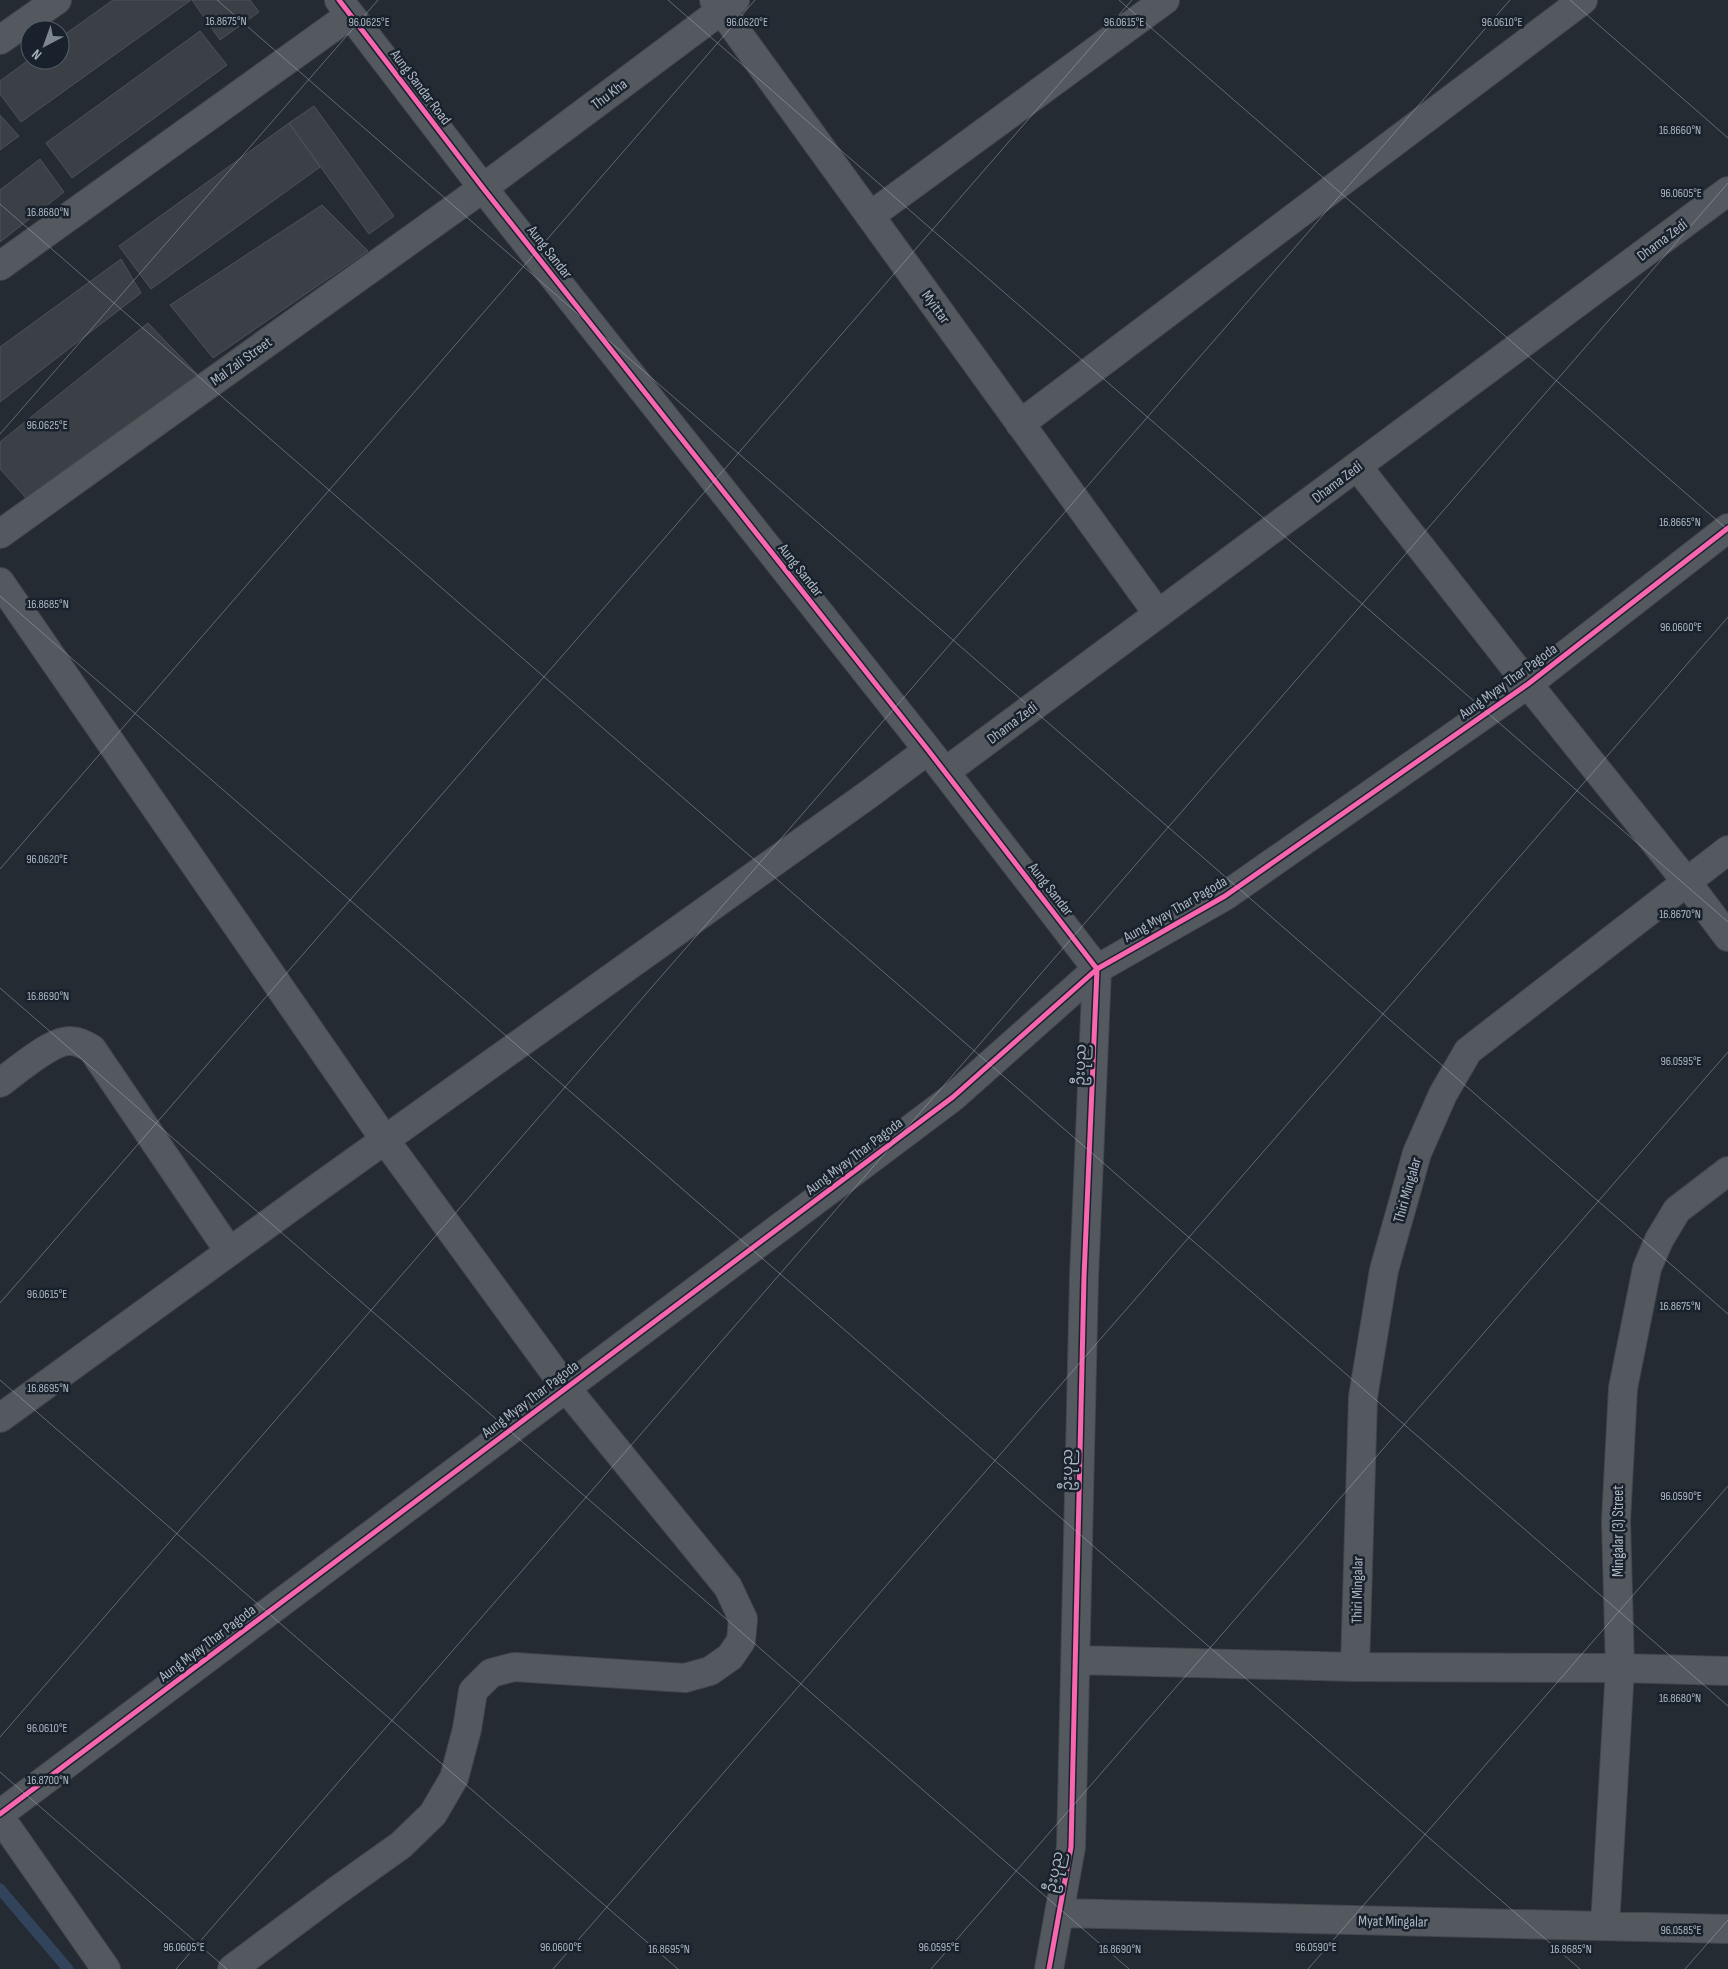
<svg xmlns="http://www.w3.org/2000/svg" width="1728" height="1969" viewBox="0 0 1728 1969" font-family="'Sofia Sans Condensed','Noto Sans Myanmar',sans-serif">
<style>
.lines{fill:none;stroke-linecap:round;stroke-linejoin:round}
.stream{stroke:#32445b;stroke-width:11}
.building{fill:#3a4046;stroke:#4c525a}
.minor-casing{stroke:#42474c;stroke-width:30}
.minor{stroke:#545960;stroke-width:28}
.cycleway-casing{stroke:#19222c;stroke-width:8}
.cycleway{stroke:#f766af;stroke-width:5}
.ticks{fill:none;stroke:#adb7c4;stroke-width:1;stroke-opacity:0.45}
.labels{text-anchor:middle;stroke-width:5;stroke-linejoin:round;paint-order:stroke}
.street-label{font-size:15px;fill:#adb7c4;stroke:#19222c}
.ticks-label{font-size:12px;text-anchor:middle;fill:#adb7c4;stroke:#19222c;stroke-width:5;stroke-linejoin:round;paint-order:stroke}
</style>
<rect width="100%" height="100%" fill="#252b32"/>
<g class="lines">
<!-- stream -->
<path class="stream" d="M0,1889L68,1969"/>
</g>
<!-- building -->
<path class="building" d="M113,0H191L21,122L0,94V81L30,59L60,60V38Z
M192,0H250L259,12L220,40Z
M200,31L227,65L72,178L46,143Z
M314,106L394,216L369,234L289,123Z
M0,115L19,136L0,150Z
M289,123L320,167L151,289L119,246Z
M40,159L64,192L0,242V190Z
M322,205L368,251L213,358L170,305Z
M121,259L141,293L0,402V347Z
M148,323L198,375L36,509L0,469V442Z"/>
<g class="lines">
<defs>
<path id="minor" d="M339,0L483,188L928,750L1097,969L1084,1277L1071,1847L1049,1969
M714,0L1158,614
M0,40L57,0
M870,216L1165,0
M0,266L350,15
M1020,424L1583,0
M1357,466L1528,684L1686,881L1728,937
M0,534L483,188L735,0
M0,582L385,1140L566,1388L728,1587L743,1619L741,1641L730,1657L710,1671L685,1678L514,1667L491,1673L473,1691L467,1729L454,1778L433,1814L401,1845L335,1892L232,1969
M945,772L1728,191
M0,1083C15,1072 52,1040 70,1041C79,1041 85,1045 92,1049L229,1251
M0,1418L316,1189L869,794L928,750
M1076,1660L1355,1667L1620,1668L1728,1671
M1355,1667L1363,1397L1384,1270L1417,1153L1443,1094L1468,1051L1728,850
M0,1814L953,1097L1097,969L1225,896L1528,684L1728,528
M0,1817L106,1969
M1059,1913L1728,1929
M1605,1926L1620,1668L1616,1521L1623,1388L1647,1268L1659,1240L1677,1210L1728,1171"/>
</defs>
<!-- minor casing -->
<use href="#minor" class="minor-casing"/>
<!-- minor -->
<use href="#minor" class="minor"/>
<defs>
<path id="cycleway" d="M339,0L483,188L928,750L1097,969L1084,1277L1071,1847L1049,1969
M0,1814L953,1097L1097,969L1225,896L1528,684L1728,528"/>
</defs>
<!-- cycleway casing -->
<use href="#cycleway" class="cycleway-casing"/>
<!-- cycleway -->
<use href="#cycleway" class="cycleway"/>
</g>
<!-- ticks -->
<path class="ticks" d="M217,0L1728,1314M668,0L1728,922M1119,0L1728,530M1570,0L1728,138M0,204L1728,1706M0,434L378,0M0,596L1580,1969M0,869L755,0M0,988L1129,1969M0,1303L1132,0M0,1380L678,1969M0,1737L1510,0M0,1772L227,1969M176,1969L1728,183M553,1969L1728,617M931,1969L1728,1052M1308,1969L1728,1486M1685,1969L1728,1920"/>
<g class="labels">
<!-- street labels -->
<g class="street-label">
<text transform="translate(421 87) rotate(53)" y="5">Aung Sandar Road</text>
<text transform="translate(609 94) rotate(-37)" y="5">Thu Kha</text>
<text transform="translate(1662 240) rotate(-37)" y="5">Dhama Zedi</text>
<text transform="translate(550 252) rotate(52)" y="5">Aung Sandar</text>
<text transform="translate(936 307) rotate(54)" y="5">Myittar</text>
<text transform="translate(241 361) rotate(-36)" y="5">Mal Zali Street</text>
<text transform="translate(1337 482) rotate(-37)" y="5">Dhama Zedi</text>
<text transform="translate(801 570) rotate(52)" y="5">Aung Sandar</text>
<text transform="translate(1508 681) rotate(-36)" y="5">Aung Myay Thar Pagoda</text>
<text transform="translate(1012 723) rotate(-37)" y="5">Dhama Zedi</text>
<text transform="translate(1051 889) rotate(52)" y="5">Aung Sandar</text>
<text transform="translate(1175 909) rotate(-30)" y="5">Aung Myay Thar Pagoda</text>
<text transform="translate(1080 1065) rotate(-88)" y="5">ဦးပုည</text>
<text transform="translate(854 1156) rotate(-37)" y="5">Aung Myay Thar Pagoda</text>
<text transform="translate(1407 1190) rotate(-74)" y="5">Thiri Mingalar</text>
<text transform="translate(530 1399) rotate(-37)" y="5">Aung Myay Thar Pagoda</text>
<text transform="translate(1067 1470) rotate(-89)" y="5">ဦးပုည</text>
<text transform="translate(1618 1531) rotate(-90)" y="5">Mingalar (3) Street</text>
<text transform="translate(1357 1590) rotate(-89)" y="5">Thiri Mingalar</text>
<text transform="translate(207 1643) rotate(-37)" y="5">Aung Myay Thar Pagoda</text>
<text transform="translate(1054 1872) rotate(-79)" y="5">ဦးပုည</text>
<text transform="translate(1393 1921) rotate(1)" y="5">Myat Mingalar</text>
</g>
</g>
<g class="ticks-label">
<text x="226" y="25">16.8675°N</text>
<text x="369" y="26">96.0625°E</text>
<text x="747" y="26">96.0620°E</text>
<text x="1124" y="26">96.0615°E</text>
<text x="1502" y="26">96.0610°E</text>
<text x="1680" y="134">16.8660°N</text>
<text x="1681" y="197">96.0605°E</text>
<text x="48" y="216">16.8680°N</text>
<text x="47" y="429">96.0625°E</text>
<text x="1680" y="526">16.8665°N</text>
<text x="48" y="608">16.8685°N</text>
<text x="1681" y="631">96.0600°E</text>
<text x="47" y="863">96.0620°E</text>
<text x="1680" y="918">16.8670°N</text>
<text x="48" y="1000">16.8690°N</text>
<text x="1681" y="1065">96.0595°E</text>
<text x="47" y="1298">96.0615°E</text>
<text x="1680" y="1310">16.8675°N</text>
<text x="48" y="1392">16.8695°N</text>
<text x="1681" y="1500">96.0590°E</text>
<text x="1680" y="1702">16.8680°N</text>
<text x="47" y="1732">96.0610°E</text>
<text x="48" y="1784">16.8700°N</text>
<text x="1681" y="1934">96.0585°E</text>
<text x="184" y="1951">96.0605°E</text>
<text x="561" y="1951">96.0600°E</text>
<text x="939" y="1951">96.0595°E</text>
<text x="1316" y="1951">96.0590°E</text>
<text x="669" y="1953">16.8695°N</text>
<text x="1120" y="1953">16.8690°N</text>
<text x="1571" y="1953">16.8685°N</text>
</g>
<!-- north arrow -->
<g transform="translate(45 45) rotate(221)"><circle r="24" fill="#19222c" stroke="#545e69"/>
<path d="M0-4L9 19L0 12L-9 19Z" fill="#7d8691"/>
<text y="-8" font-size="14" font-weight="bold" text-anchor="middle" fill="#adb7c4">N</text>
</g>
</svg>
